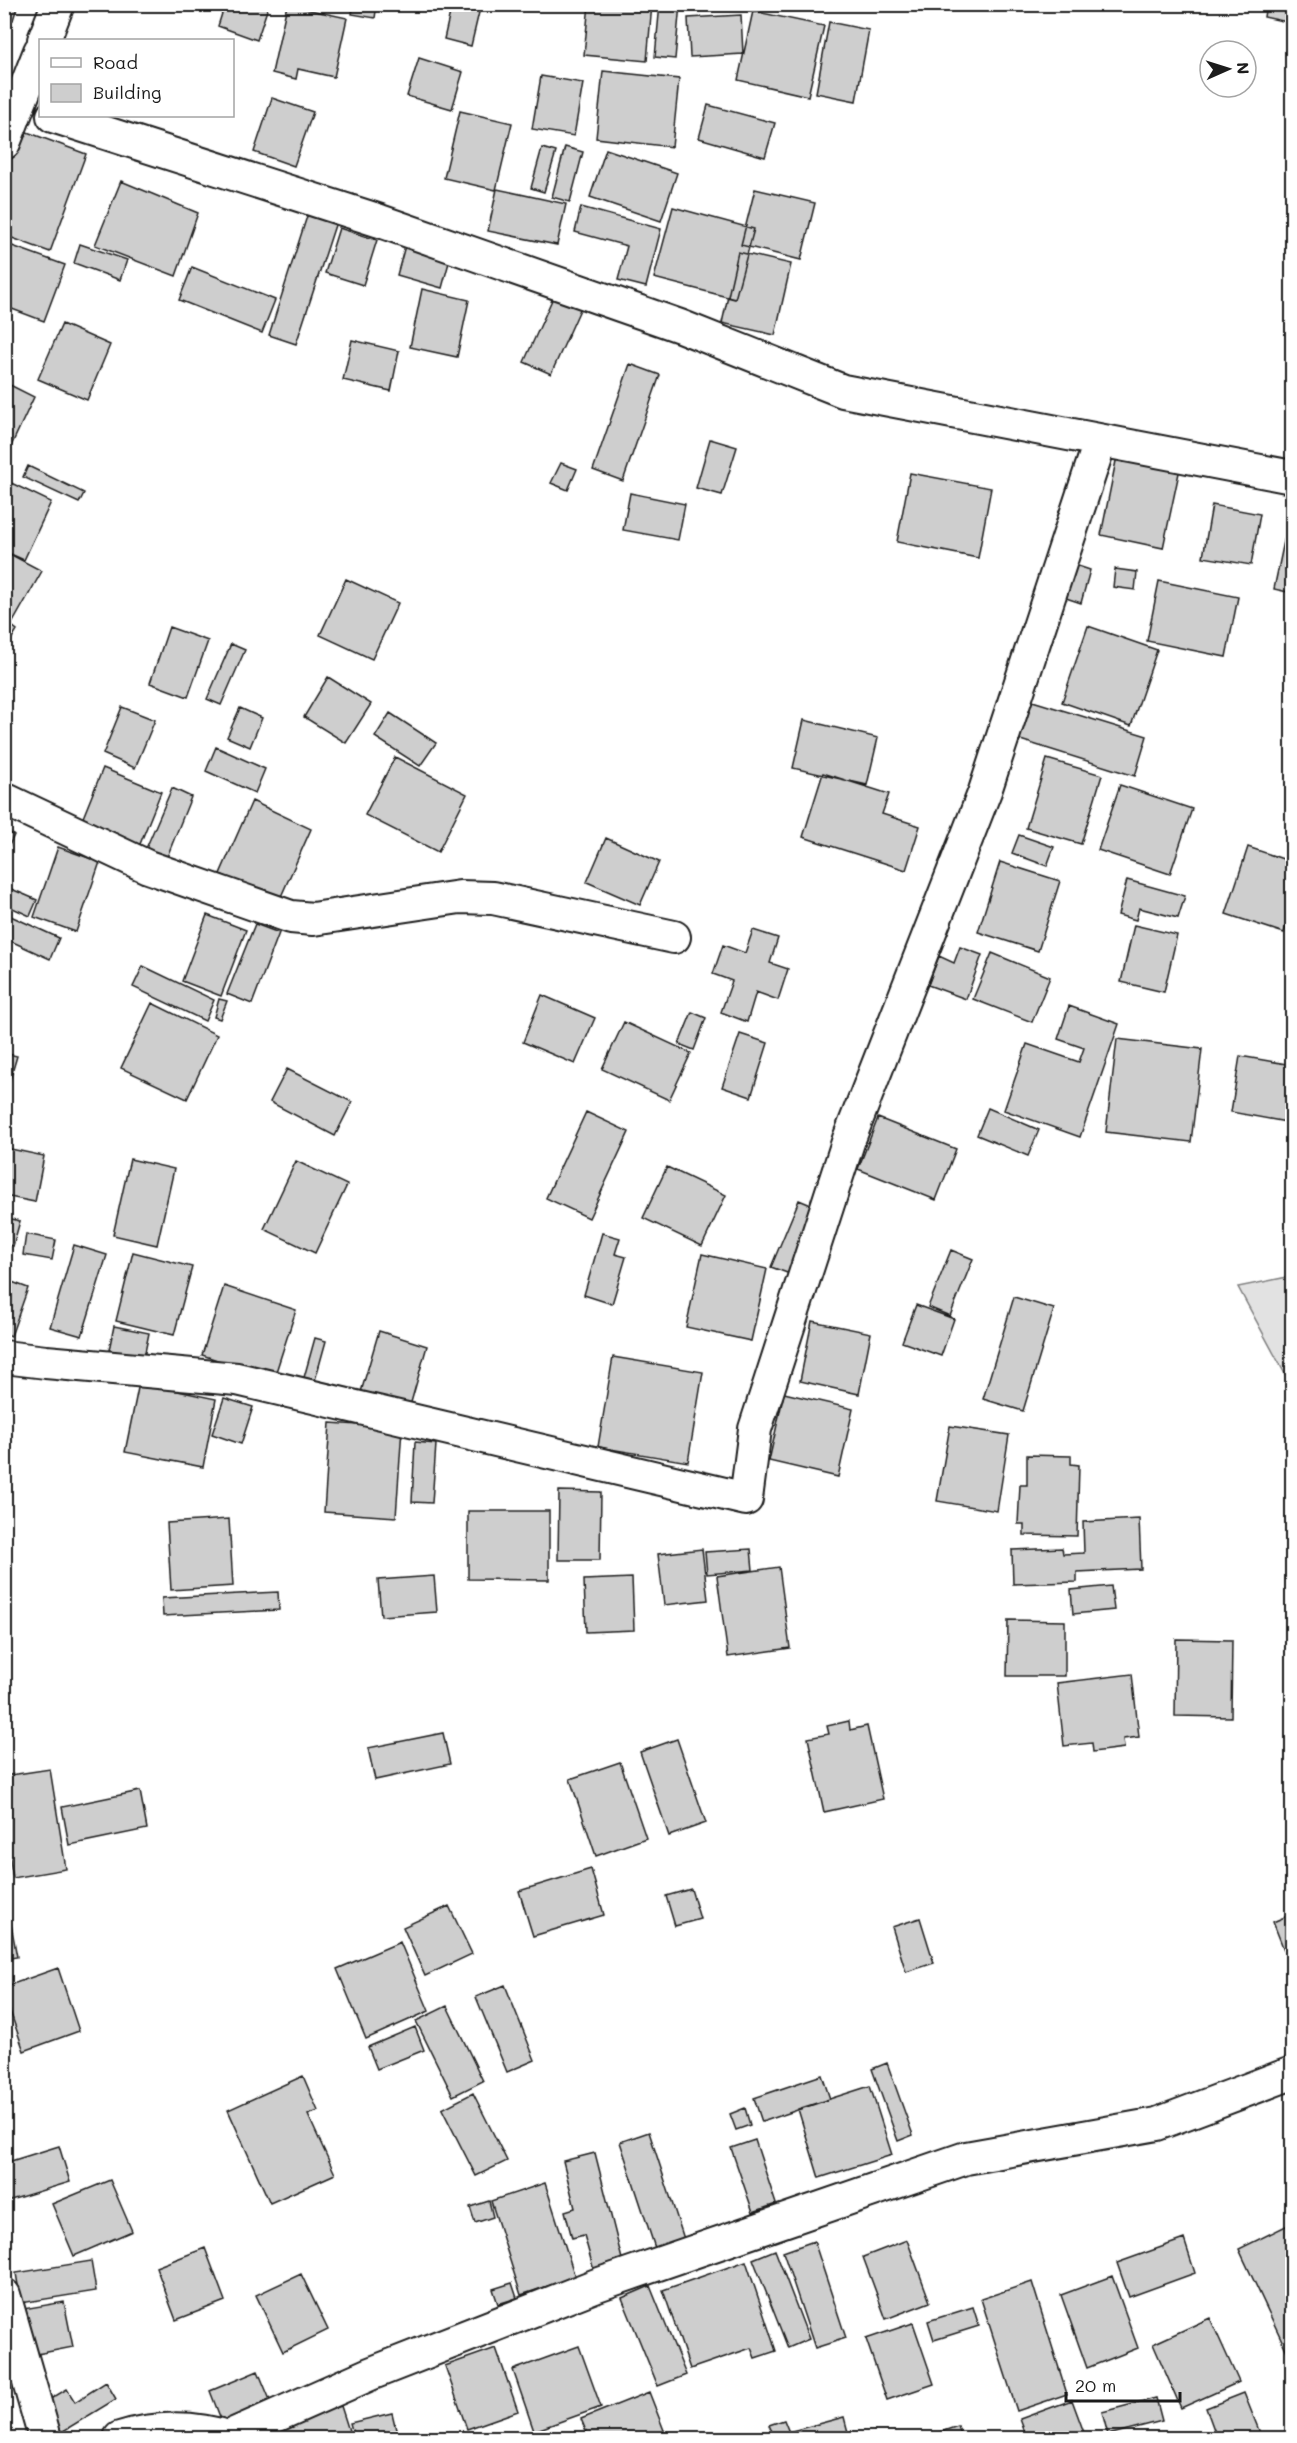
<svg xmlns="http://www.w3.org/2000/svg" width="1297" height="2443" viewBox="0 0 1297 2443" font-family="Mali,sans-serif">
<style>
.green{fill:#e2e2e2;stroke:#7f7f7f;stroke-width:1.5}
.building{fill:#cecece;stroke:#1c1c1c;stroke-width:1.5}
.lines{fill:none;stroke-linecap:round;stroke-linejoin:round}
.minor-casing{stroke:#1c1c1c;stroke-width:36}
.minor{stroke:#fff;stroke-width:32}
</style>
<rect width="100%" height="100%" fill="#fff"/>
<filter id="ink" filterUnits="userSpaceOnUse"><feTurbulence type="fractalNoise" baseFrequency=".0167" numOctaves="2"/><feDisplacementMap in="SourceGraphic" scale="12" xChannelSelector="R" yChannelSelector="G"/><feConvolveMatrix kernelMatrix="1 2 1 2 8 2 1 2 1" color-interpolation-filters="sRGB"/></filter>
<g filter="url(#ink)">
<!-- green -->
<path class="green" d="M1292,1276V1387L1238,1287Z"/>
<!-- building -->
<path class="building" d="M4,4H18L13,20L4,17Z
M225,4H269L257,40L218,26Z
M354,4H377L375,18L352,14Z
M452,4H481L471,46L444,39Z
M589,4H652L647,61L584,55Z
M660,4H680L675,59L655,57Z
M1266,4H1292V23L1264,17Z
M287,5L347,18L334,77L298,69L296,79L272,73Z
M753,11L824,26L808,96L738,80Z
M741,15L743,54L690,57L688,18Z
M829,22L869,30L856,101L816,93Z
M419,58L463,72L452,109L407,96Z
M603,71L679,79L672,147L596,138Z
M541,76L583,83L574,136L532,129Z
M272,98L313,112L294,166L254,152Z
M708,105L775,123L765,157L699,138Z
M460,111L512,123L496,190L444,178Z
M19,129L86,154L50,252L4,235V168Z
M565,147L583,152L570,202L552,197Z
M542,148L556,152L544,192L531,188Z
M606,149L677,173L661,221L590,197Z
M121,181L198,213L176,276L95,245Z
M497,189L566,204L557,245L488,231Z
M755,189L815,203L801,260L741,245Z
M581,207L661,229L646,287L618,280L627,246L575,232Z
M673,207L754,229L735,299L654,278Z
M309,210L337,219L296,344L269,335Z
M339,228L377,240L363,285L325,273Z
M406,242L451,255L442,288L397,275Z
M4,243L65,265L44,321L4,306Z
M80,244L127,260L120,280L74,263Z
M738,252L791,264L775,335L722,323Z
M192,267L275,300L262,333L179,300Z
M560,282L587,294L551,374L524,362Z
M422,289L469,300L457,357L410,347Z
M62,324L110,345L87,400L38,379Z
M352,340L399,351L391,391L343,380Z
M630,364L660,375L623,481L593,470Z
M4,382L34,397L11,446L4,443Z
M710,439L737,447L722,495L696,488Z
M1117,456L1180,468L1163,548L1101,535Z
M561,463L577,469L568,490L551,483Z
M28,466L84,493L79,503L23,477Z
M910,473L991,488L978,558L897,542Z
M7,481L51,502L24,560L4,551V486Z
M630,493L685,504L678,540L623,530Z
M1212,505L1260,514L1251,565L1203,557Z
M1287,527L1292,528V593L1274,589Z
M4,551L42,571L4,638V581L7,576L4,575Z
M1075,565L1090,570L1081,603L1066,598Z
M1115,569L1137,572L1135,590L1113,587Z
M346,579L398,603L372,659L320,635Z
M1159,581L1238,597L1226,657L1147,641Z
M12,626L17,630L9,643L4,637Z
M1088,626L1157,650L1131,726L1062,702Z
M169,627L208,641L188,697L150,683Z
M231,644L245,650L221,705L207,699Z
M328,677L371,704L346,743L304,717Z
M1026,699L1147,736L1135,776L1014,738Z
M122,707L155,720L135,768L103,754Z
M240,708L262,718L250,747L227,737Z
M390,713L436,743L420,766L375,737Z
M804,720L878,738L867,785L793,768Z
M216,747L265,769L255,793L206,771Z
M395,757L467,794L438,852L365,815Z
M1047,759L1102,775L1081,844L1026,828Z
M103,768L161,792L138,849L80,825Z
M823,773L889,794L882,814L920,826L906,870L803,837Z
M1120,785L1192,809L1170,874L1098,850Z
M172,788L191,797L165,862L144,853Z
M252,801L311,829L279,901L220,874Z
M4,830L14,835L4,856Z
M1019,835L1054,847L1047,866L1012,853Z
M606,838L659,862L640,905L587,882Z
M58,847L100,862L76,932L34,917Z
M1248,847L1292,862V907L1284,933L1226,914Z
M1000,862L1060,881L1038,951L978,932Z
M1127,880L1185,896L1178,918L1139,908L1136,920L1118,915Z
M9,888L37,900L30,916L4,904V897Z
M4,913L59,938L50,959L4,938Z
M207,915L246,930L221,996L182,981Z
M255,924L279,933L252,1004L227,994Z
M1134,925L1177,935L1164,992L1121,982Z
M753,930L778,938L770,963L788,969L778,1000L756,992L747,1022L721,1012L732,981L713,974L723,945L745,953Z
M960,947L982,955L966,999L928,985L939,956L954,963Z
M992,953L1050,977L1032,1022L973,999Z
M143,966L214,1000L205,1021L133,987Z
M542,995L595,1018L575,1064L523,1042Z
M219,999L227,1001L220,1019L214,1017Z
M152,1003L217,1035L187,1099L121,1068Z
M1069,1006L1119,1024L1080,1137L1004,1110L1027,1044L1079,1062L1084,1048L1058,1039Z
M692,1012L706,1018L694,1050L679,1044Z
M624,1022L691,1053L669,1100L602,1069Z
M740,1034L768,1043L751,1097L722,1087Z
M1117,1039L1202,1049L1191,1142L1106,1132Z
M4,1053L17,1056L4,1100Z
M1240,1056L1292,1065V1123L1231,1112Z
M287,1069L352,1102L335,1136L270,1102Z
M988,1108L1039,1130L1028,1156L977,1135Z
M586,1112L629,1132L589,1218L546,1198Z
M878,1118L956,1149L936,1200L858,1169Z
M6,1148L44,1156L35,1202L4,1196Z
M130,1159L174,1169L157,1245L113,1235Z
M296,1161L347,1185L315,1253L264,1229Z
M667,1167L726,1195L702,1246L643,1218Z
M799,1200L818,1208L790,1274L771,1267Z
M4,1217L20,1221L13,1246L4,1244Z
M602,1233L620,1238L615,1254L626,1257L612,1304L584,1295Z
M26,1234L56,1240L52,1260L23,1255Z
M74,1245L107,1255L82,1336L50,1327Z
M951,1250L973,1259L950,1316L928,1307Z
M133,1252L192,1267L174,1335L116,1321Z
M702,1254L767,1269L751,1341L686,1327Z
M4,1279L28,1288L11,1336L4,1333Z
M224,1286L296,1310L274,1378L202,1355Z
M1014,1297L1054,1309L1023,1411L983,1399Z
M916,1305L954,1319L941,1356L902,1342Z
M812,1321L871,1333L859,1394L800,1381Z
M114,1326L149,1333L144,1357L109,1350Z
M379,1331L427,1346L410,1406L361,1392Z
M315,1338L326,1341L314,1384L303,1381Z
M613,1357L703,1372L688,1462L598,1447Z
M139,1383L216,1399L203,1467L125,1452Z
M784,1393L853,1409L838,1477L769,1461Z
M224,1398L253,1407L241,1444L212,1434Z
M330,1423L402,1428L396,1517L324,1512Z
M950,1426L1009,1435L997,1511L937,1501Z
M415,1442L436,1444L432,1503L412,1502Z
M1027,1455L1071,1456V1464L1079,1465L1077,1536L1024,1535V1524H1018L1020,1485H1027Z
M559,1491L601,1492L600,1560H558Z
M468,1511H549V1580L468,1579Z
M229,1519L233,1586L171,1590L167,1523Z
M1139,1519L1141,1569L1077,1572V1582L1013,1584L1012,1550L1062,1548L1063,1554L1084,1553L1083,1522Z
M702,1549L708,1600L664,1605L658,1554Z
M751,1549L753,1570L707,1574L705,1552Z
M779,1567L790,1648L728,1657L717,1576Z
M434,1576L437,1612L381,1616L378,1580Z
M632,1578L634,1630L586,1632L584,1580Z
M1111,1586L1114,1610L1073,1614L1071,1590Z
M278,1592L279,1610L163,1616L162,1598Z
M1008,1620L1065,1621V1676H1007Z
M1176,1639L1232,1640L1231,1717L1175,1716Z
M1132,1674L1139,1737L1123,1739L1124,1748L1093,1752L1092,1743L1064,1746L1057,1683Z
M849,1721L850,1730L867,1726L883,1799L824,1812L808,1738L829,1734L827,1726Z
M443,1733L450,1764L375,1780L368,1748Z
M677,1739L706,1823L669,1836L640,1752Z
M620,1762L646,1838L596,1856L570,1779Z
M50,1769L66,1869L13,1878L4,1824V1776Z
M140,1791L147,1829L69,1845L62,1807Z
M591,1869L604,1915L533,1936L519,1891Z
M691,1889L700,1919L675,1926L666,1896Z
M449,1906L472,1954L425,1976L403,1927Z
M1292,1914V1970L1273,1922Z
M920,1918L934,1963L906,1972L892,1927Z
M10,1919L17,1957L4,1959V1920Z
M400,1942L429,2011L366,2039L337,1969Z
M58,1968L79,2031L24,2051L4,1994V1987Z
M505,1985L535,2060L507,2072L476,1997Z
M447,2006L483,2081L453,2096L416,2021Z
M415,2027L424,2050L377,2069L368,2047Z
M887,2063L913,2135L898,2141L872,2069Z
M822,2075L830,2099L762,2122L754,2098Z
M303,2076L318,2111L308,2115L335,2174L270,2203L228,2110Z
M870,2086L892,2155L819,2178L798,2109Z
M473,2093L507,2161L476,2176L442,2109Z
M745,2108L750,2125L736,2130L730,2114Z
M649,2132L684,2239L655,2248L620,2142Z
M755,2140L776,2204L753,2212L731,2148Z
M59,2146L70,2182L4,2202V2148H7L11,2161Z
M595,2153L624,2267L595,2274L584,2235L572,2238L565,2211L575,2208L563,2161Z
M110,2180L132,2231L74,2256L52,2204Z
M545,2183L575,2277L521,2295L491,2201Z
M489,2201L493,2217L475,2223L470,2207Z
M1292,2223V2362L1239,2249Z
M1184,2239L1195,2273L1129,2297L1117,2263Z
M907,2240L930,2302L886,2319L863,2257Z
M814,2241L846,2338L815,2348L783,2252Z
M205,2248L225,2301L176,2320L156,2267Z
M775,2250L809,2339L788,2348L753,2259Z
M91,2261L96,2291L21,2303L16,2273Z
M746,2261L776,2351L755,2358L751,2348L690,2369L663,2290Z
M301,2274L328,2330L283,2352L256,2295Z
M1112,2276L1138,2348L1087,2368L1061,2295Z
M1032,2282L1067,2394L1017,2411L981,2299Z
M512,2283L517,2298L498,2304L493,2289Z
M650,2286L686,2375L658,2386L622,2298Z
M64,2302L73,2347L32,2355L23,2309Z
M973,2307L979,2326L934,2340L928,2321Z
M1210,2318L1239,2382L1181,2408L1153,2344Z
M913,2323L934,2384L887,2400L866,2339Z
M579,2346L601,2407L534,2431L513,2370Z
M496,2348L518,2411L467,2429L445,2366Z
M258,2371L273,2407L224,2427L210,2391Z
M106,2382L116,2399L60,2433L42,2404L67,2389L75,2402Z
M649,2392L667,2438H589L581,2419Z
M1244,2393L1262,2438H1217L1206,2408Z
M1156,2398L1162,2421L1108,2435L1102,2412Z
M1072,2400L1086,2438H1027L1020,2419Z
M341,2406L350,2434L337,2438H282L278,2428Z
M392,2413L398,2438H354L350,2423Z
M844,2417L849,2436L840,2438H790L788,2432Z
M784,2420L790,2435L775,2438L769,2425Z
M958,2426L962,2438H923Z"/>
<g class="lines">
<defs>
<path id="minor" d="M44,40L58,4
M53,116L380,221L680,326L843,391L1292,477
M4,143L40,51
M4,799L148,867L291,917L313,919L460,897L493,898L674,937
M4,1357L46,1362L237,1379L746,1499L755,1429L849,1139L985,791L1100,442
M4,2295L45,2438
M228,2437L370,2374L597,2285L966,2158L1157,2124L1292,2073
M120,2438C153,2427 195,2426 229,2438"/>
</defs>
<!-- minor casing -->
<use href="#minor" class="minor-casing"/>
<!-- minor -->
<use href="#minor" class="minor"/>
</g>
</g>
<!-- margin -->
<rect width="1297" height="2443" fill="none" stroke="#fff" stroke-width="24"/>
<rect x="12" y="12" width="1273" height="2419" fill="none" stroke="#1c1c1c" stroke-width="2" filter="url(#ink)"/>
<!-- legend -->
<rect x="39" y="39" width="195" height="78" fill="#ffffff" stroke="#a4a4a4" stroke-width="1.5"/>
<rect x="51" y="58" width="30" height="9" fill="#ffffff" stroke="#a4a4a4" stroke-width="1.5"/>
<text x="93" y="69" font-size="18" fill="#1c1c1c">Road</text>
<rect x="51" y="84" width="30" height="18" fill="#cecece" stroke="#a4a4a4" stroke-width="1.5"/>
<text x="93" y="99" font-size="18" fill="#1c1c1c">Building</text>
<!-- north arrow -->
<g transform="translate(1228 69) rotate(87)"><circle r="28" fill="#ffffff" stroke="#a4a4a4" stroke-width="1.5"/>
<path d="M0-4.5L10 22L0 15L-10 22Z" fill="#1c1c1c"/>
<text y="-9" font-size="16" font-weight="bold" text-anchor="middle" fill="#1c1c1c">N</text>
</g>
<!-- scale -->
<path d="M1066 2392v9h114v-9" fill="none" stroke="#1c1c1c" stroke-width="3"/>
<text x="1075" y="2392" font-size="18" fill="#1c1c1c" stroke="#ffffff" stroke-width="4.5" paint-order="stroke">20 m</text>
</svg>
